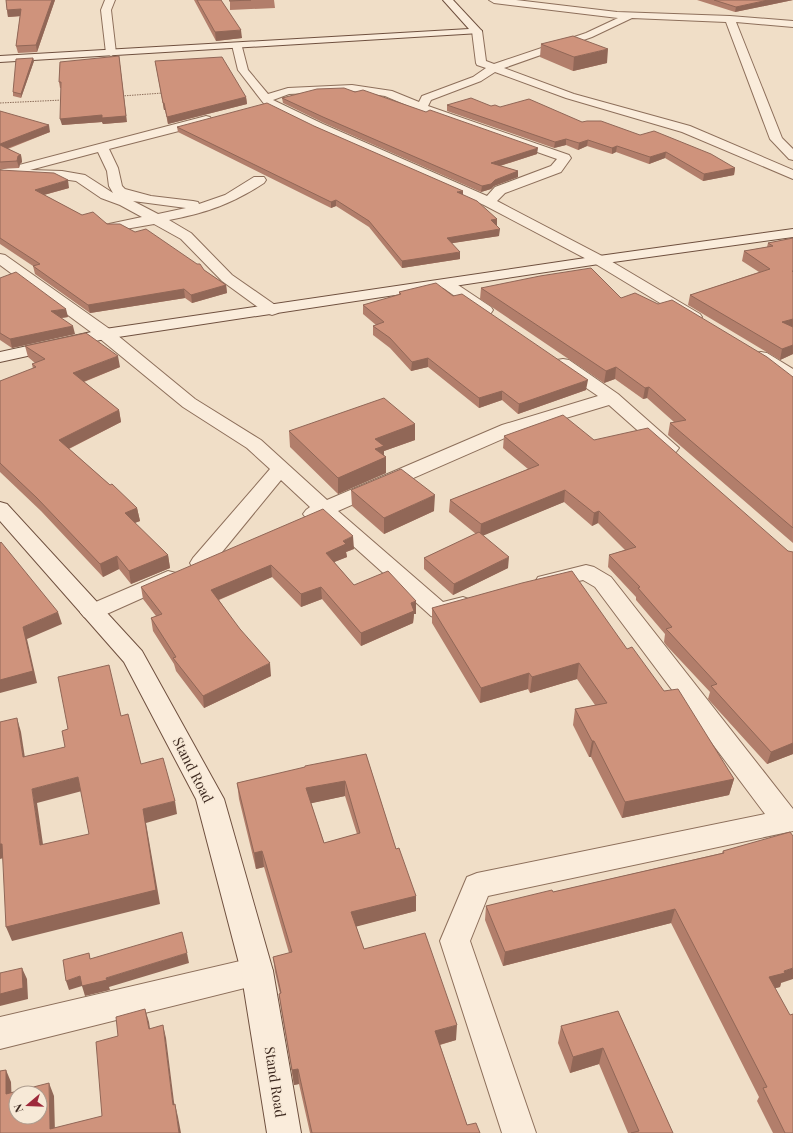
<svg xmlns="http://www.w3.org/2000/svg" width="793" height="1133" viewBox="0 0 793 1133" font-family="'Playfair Display',serif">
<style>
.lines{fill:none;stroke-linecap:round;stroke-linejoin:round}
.street-casing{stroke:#8d6f5b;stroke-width:2}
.secondary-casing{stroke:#6f503f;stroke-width:2}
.path{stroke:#8d6f5b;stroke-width:1;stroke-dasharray:1.5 1;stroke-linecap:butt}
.street{fill:#faecdb;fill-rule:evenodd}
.secondary{fill:#faecdb;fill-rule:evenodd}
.wall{fill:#b27e6b;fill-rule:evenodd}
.shaded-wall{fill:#916757}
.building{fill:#cf937c;stroke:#916757;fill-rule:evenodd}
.labels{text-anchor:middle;stroke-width:3;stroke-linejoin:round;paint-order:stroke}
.near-street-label{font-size:14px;fill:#3d2920;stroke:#f7e9d7}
</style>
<rect width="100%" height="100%" fill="#f0dec7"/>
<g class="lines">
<defs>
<path id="street" d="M105,0H115L111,10L116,53L111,56L106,53L101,10Z
M489,0H516L617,12L730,16L793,21V27L736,22L782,138L793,149V160L789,159L770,139L726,22L632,18L592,37L504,68L574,94L690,126L793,170V179L682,132L566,98L495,72L481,81L431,100L428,106L569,155L571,158L561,172L505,193L497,201L604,257L700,314L702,317L700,320L694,322L688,320L594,263L484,205L315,130L265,105L238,70L232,45L233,43H241L248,70L268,94L288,88L352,85L392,91L419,102L422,96L473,77L486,68L477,65L476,63L472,31L474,29L477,28L482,31L486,61L494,64L586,33L618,18L494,3ZM352,91L385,96L418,110L557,159L551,166L495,187L487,196L323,124L273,100L289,94Z
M206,116L210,117L212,120L210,123L109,149L118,168L122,186L125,189L151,196L193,201L198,202L199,204L225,195L254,177H264L266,180L264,183C232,204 206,213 169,220L191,233L232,275L278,307L280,310L278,313L272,315L266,313L222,281L181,239L154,224L114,231L109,230L107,227L109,224L142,217L120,205L101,198L76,181L62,179L28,178L23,177L21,174L23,172L0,178V170ZM98,152L107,171L109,186L113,193L85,175L62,171L30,170ZM133,201L186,208L158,214Z
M0,254L5,255L111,330L195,399L261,440L327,500L502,425L598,396L557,368L554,364L557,360L563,359L569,360L618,394L679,448L676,452L669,454L662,452L609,405L516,433L338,511L443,602L463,597L471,600L474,605L471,610L439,619L431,616L322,518L313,520L306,518L303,514L306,510L310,507L281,480L209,568L201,570L193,568L190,563L193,558L270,469L247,448L183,407L99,338L0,265Z
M447,279L452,281L491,307L493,310L491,313L485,315L479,313L442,287L439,284L442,281Z
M761,352L767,353L793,369V381L787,380L755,361L752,357L755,353Z
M586,565L594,567L611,577L793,809V831L488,896L470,941L536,1133H502L440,941L467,877L477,873L765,814L595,587L583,580L546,589L538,587L535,582L538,577Z
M168,571L176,573L179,578L176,583L100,617L92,620L84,617L80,612L84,607Z
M257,957L268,961L273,971L268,981L257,985L0,1049V1017Z"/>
<path id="secondary" d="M443,0H453L480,29L482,31L480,33L0,62V56L469,29Z
M793,229V237L599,264L105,339L0,362V352L105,329L599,256Z
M0,502L7,504L142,651L224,799L273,971L301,1133H267L241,971L196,799L124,662L0,521Z"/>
</defs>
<!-- street casing -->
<use href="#street" class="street-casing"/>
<!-- secondary casing -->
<use href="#secondary" class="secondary-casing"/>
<!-- path -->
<path class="path" d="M122,96L163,93
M0,103L63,100"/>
<!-- street -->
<use href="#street" class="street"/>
<!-- secondary -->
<use href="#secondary" class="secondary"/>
</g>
<!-- wall -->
<path class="wall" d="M6,0H55L37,52L18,53L16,46L20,16L8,17Z
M194,0H221L242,38L216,41Z
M230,0H274L275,8L230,10Z
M697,0H793L735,12Z
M541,44L607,63L573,71L540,57Z
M33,58L34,61L21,98L13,96V92Z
M155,61L246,97L247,104L168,124L165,110H164Z
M60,62L127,122L103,124L102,122L62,125L61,88H60L59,82Z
M355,92L537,154L500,166L518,171V177L494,186L491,189L481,192L324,123L283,103L282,98Z
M447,105L500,107L582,122L735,168L734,175L703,181L665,158L649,164L616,152L612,154L587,146L578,150L566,145L554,148L447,111Z
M0,111L50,132L8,149L21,155L22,162L20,164L19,168L0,169Z
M314,126L463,195L497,219V225L496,226L499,236L452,243L460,259L402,268L369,227L336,206L331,208L178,132L177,127Z
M0,170L69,188L44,195L82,215L135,232L204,270L226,285L227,293L192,303L185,298L90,313L35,274L33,266L0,244Z
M793,238V354L780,360L688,305L690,295L759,272L742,261L744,251L767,247L768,243Z
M0,278L68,317L61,318L75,334L12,348L0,340Z
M481,288L621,298L793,377V543L668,435L670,423L674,422L647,398L643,399L615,379L604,383L480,299Z
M399,292L586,390L518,414L502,400L479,408L428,367L411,371L390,348L373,335V326L376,325L363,314V305L399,295Z
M25,346L120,367L84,382L119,410L121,422L69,449L110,485L137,508L140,521L134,523L168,555L170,568L131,584L119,569L103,577L41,511L0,472V381L33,369L32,364L35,363L28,357Z
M415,424V440L384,451V455L386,457V473L338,494L290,447L289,431Z
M504,436L594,440L788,551L793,552V754L767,764L708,699L710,692L666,645L664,642L665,634L636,600V597L608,567L609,555L625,550L598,523L592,526L564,502L483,535L508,568L453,595L424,569V558L476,534L449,512L450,500L528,469L503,448Z
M351,490L434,511L384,534L352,506Z
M354,549L346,552L347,557L334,562L354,585L416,601V614H414L413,623L361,646L322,599L301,607L272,577L219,600L271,676L204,708L176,671L174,664L153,631L151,618L156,616L143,599L141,587Z
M432,608L627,649L664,691L734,779L729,795L622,818L591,757H589L573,725L575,709L595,705L577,679L530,693L528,689L480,703L432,623Z
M366,754L396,849L416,896V911L356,926L364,949L456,1040L440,1045L467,1125L480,1133H310L299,1084L294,1085L281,1009L279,994H280L275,972L273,957L289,953L264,867L256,869L239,799L237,783ZM345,796L357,834L324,843L311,803Z
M723,851L781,983L780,987L775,988L793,1133H773L757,1101L759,1097L671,923L503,966L485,920L486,906L553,892L722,853Z
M618,1011L673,1133H628L599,1064L570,1073L558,1043L561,1026Z"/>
<!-- shaded-wall -->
<path class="shaded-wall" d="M52,0H55L37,52L36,45Z
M768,0H793L735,12L736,7Z
M21,9L22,16L8,17L7,10Z
M241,30L242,38L216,41L215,32Z
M608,49L607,63L573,71L574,57Z
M119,56L127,122L103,124L102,122L62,125L60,119Z
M33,58L34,61L21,98V94Z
M246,97L247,104L168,124L167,117Z
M163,103H164L165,110H164Z
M49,125L50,132L0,151V144Z
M566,139V145L554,148L555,142Z
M588,140L587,146L578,150L579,143Z
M617,146L616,152L612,154V148Z
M538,148L537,154L490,169L491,163Z
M666,152L665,158L649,164L650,157Z
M21,155L22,162L20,164L19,168L17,161L18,156Z
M735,168L734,175L703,181L704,174Z
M518,171V177L494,186L491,189L481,192L482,186L495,180Z
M68,180L69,188L36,197L35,190Z
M463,191V197L457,192Z
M336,200V206L331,208V202Z
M497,219V225L490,227L491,220Z
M500,229L499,236L447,244V238Z
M460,252V259L402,268V261Z
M226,285L227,293L192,303L191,295Z
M184,289L185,298L90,313L88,305Z
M66,309L68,317L53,319L51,311Z
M793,319V328L782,322Z
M73,326L75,334L12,348L10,339Z
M793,345V354L780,360L782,349Z
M118,356L120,367L75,385L73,373Z
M428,358V367L411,371L412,362Z
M616,367L615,379L604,383L606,371Z
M588,380L586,390L518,414L519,404Z
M649,387L647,398L643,399L645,388Z
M502,391V400L479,408V398Z
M119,410L121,422L62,452L59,440Z
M415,424V440L384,451V458L386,457V473L338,494V478L375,439Z
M565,490L564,502L480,537L481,524Z
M435,495L434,511L384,534V518Z
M137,508L140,521L127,526L125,513Z
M599,511L598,523L592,526L594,513Z
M353,536L354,549L346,552L347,557L327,565L326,553L343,541Z
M168,555L170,568L131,584L129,571Z
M117,556L119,569L103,577L100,564Z
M509,557L508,568L453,595L454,584Z
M271,565L272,577L213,602L211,590Z
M321,587L322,599L301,607V594Z
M416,601V614H414L413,623L361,646V633Z
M58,612L62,624L27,639L37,683L0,693V680L23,627Z
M270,663L271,676L204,708L203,696Z
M579,663L577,679L530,693L532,677Z
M529,673L528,689L480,703L481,688Z
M17,718L21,732L27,771L23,757Z
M592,741H594L591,757H589Z
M793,743V754L767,764L771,752Z
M78,777L82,791L37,803L45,858L40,845L32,789Z
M734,779L729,795L622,818L625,802Z
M345,781V796L308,804L306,788Z
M175,801L177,814L146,823L160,904L12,941L6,927L143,809Z
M0,844H2L7,857L0,859Z
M262,851L264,867L256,869L254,853Z
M416,896V911L351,928V912Z
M675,909L671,923L503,966L505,952Z
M187,953L189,963L109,987L110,990L85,996L82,986L69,990L66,981L80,976L106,978Z
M22,968L27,979L28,999L0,1006V994Z
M793,968V979L781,983L780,987L764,991L769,977L784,971Z
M145,1009L149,1022L152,1042L149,1029Z
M163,1025L166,1038L176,1118L173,1105Z
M457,1025L456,1040L435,1046V1031Z
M603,1048L599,1064L570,1073L573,1057Z
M298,1069L299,1084L294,1085L292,1070Z
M6,1070L11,1082L12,1107L6,1094Z
M49,1083L54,1096L55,1133L50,1129Z
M175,1104L178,1117L181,1133H179Z"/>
<!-- building -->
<path class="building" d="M6,0H52L36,45L16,46L21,9L7,10Z
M197,0H221L241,30L215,32Z
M230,0H251L229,1Z
M714,0H768L736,7Z
M573,36L608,49L574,57L541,44Z
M119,56L126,116L102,118V115L60,119L61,82H59L60,62Z
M222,57L246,97L167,117L164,103H163L155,61Z
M33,58L21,94L13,92L16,59Z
M344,88L355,92L363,90L426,112L430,110L538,148L491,163L518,171L495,180L491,184L482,186L323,117L282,98L317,89Z
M471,98L491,106L495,105L500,107L529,99L582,122L587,121H601L640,135L654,131L711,154L735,168L704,174L666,152L650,157L617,146L612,148L588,140L579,143L566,139L555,142L447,105Z
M267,103L314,126L463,191L457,192L477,201L497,219L491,220L500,229L447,238L460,252L402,261L369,221L336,200L331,202L177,127Z
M0,111L49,125L0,144Z
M0,145L21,155L18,156L17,161L0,162Z
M0,170L54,173L68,180L35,190L82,215L93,212L107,224H120L135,232L146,229L197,264H200L204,270L226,285L191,295L184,289L88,305L33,266L40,264L0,238Z
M793,238V271H792L793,272V319L782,322L793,327V345L782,349L690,295L770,269L744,251L773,246L768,243Z
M591,268L621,298L635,293L658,304L672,300L767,357L793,377V528L670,423L686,420L649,387L645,388L616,367L606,371L481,288L540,276Z
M16,272L66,309L51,311L73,326L10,339L0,333V278Z
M436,283L453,296L462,294L588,380L519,404L502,391L479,398L428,358L412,362L390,338L373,326L384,322L363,305L401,294L399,292Z
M86,333L118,356L73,373L119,410L59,440L110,485L112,484L137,508L125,513L168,555L129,571L117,556L100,564L37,498L0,463V381L36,367L32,364L45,359L25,346Z
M384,398L415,424L375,439L384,446L375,449L386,457L338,478L289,431Z
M563,415L594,440L648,428L788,551L793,552V743L771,752L711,686L717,684L669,632L666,629L672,627L638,588L640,587L609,555L636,547L599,511L594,513L565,490L481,524L450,500L539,465L504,436Z
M401,469L435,495L384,518L351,490Z
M323,509L353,536L343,541L346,544L326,553L354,585L388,571L416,601L411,603L414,611L361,633L321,587L301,594L271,565L211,590L240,629L270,663L203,696L173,658L176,657L151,618L162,614L141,587Z
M479,532L509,557L454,584L424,558Z
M1,542L58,612L23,627L33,671L0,680V543Z
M572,571L627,649L632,647L664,691L678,689L734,779L625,802L594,741H592L575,709L607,703L579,663L532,677L529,673L481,688L432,608L522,583Z
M109,665L121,716L128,714L141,764L163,758L175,801L143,809L156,890L6,927L2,844H0V722L17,718L23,757L65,747L62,731L68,729L58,677ZM78,777L89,834L40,845L32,789Z
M366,754L396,849L399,848L416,896L351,912L364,949L425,933L457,1025L435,1031L467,1125L476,1123L480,1133H312L298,1069L292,1070L279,994L281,993L273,957L292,952L262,851L254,853L237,783L305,767V766ZM345,781L360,833L324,843L306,788Z
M790,832L793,836V968L784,971L785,973L769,977L790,1015L793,1014V1133H785L763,1088L767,1087L675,909L505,952L486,906L552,890L553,892L724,853L723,851Z
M182,932L187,953L106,978L107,980L82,986L80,976L66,981L63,960L89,953L90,959Z
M22,968L23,988L0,994V973Z
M145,1009L149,1029L163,1025L173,1105L175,1104L179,1133H0V1071L6,1070V1094L49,1083L50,1129L102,1116L96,1042L118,1036L116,1017ZM16,1093H40V1117H16Z
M618,1011L673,1133H631L639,1131L603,1048L573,1057L561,1026Z"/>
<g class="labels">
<!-- near-street labels -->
<g class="near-street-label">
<text transform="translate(193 770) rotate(63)" y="5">Stand Road</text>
<text transform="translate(275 1082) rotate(81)" y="5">Stand Road</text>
</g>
</g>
<!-- north arrow -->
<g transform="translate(28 1105) rotate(251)"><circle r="19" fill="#f7e9d7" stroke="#ad9c8e"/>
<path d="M0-3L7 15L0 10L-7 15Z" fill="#9e293b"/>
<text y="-6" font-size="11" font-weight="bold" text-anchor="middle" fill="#3d2920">N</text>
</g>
</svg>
